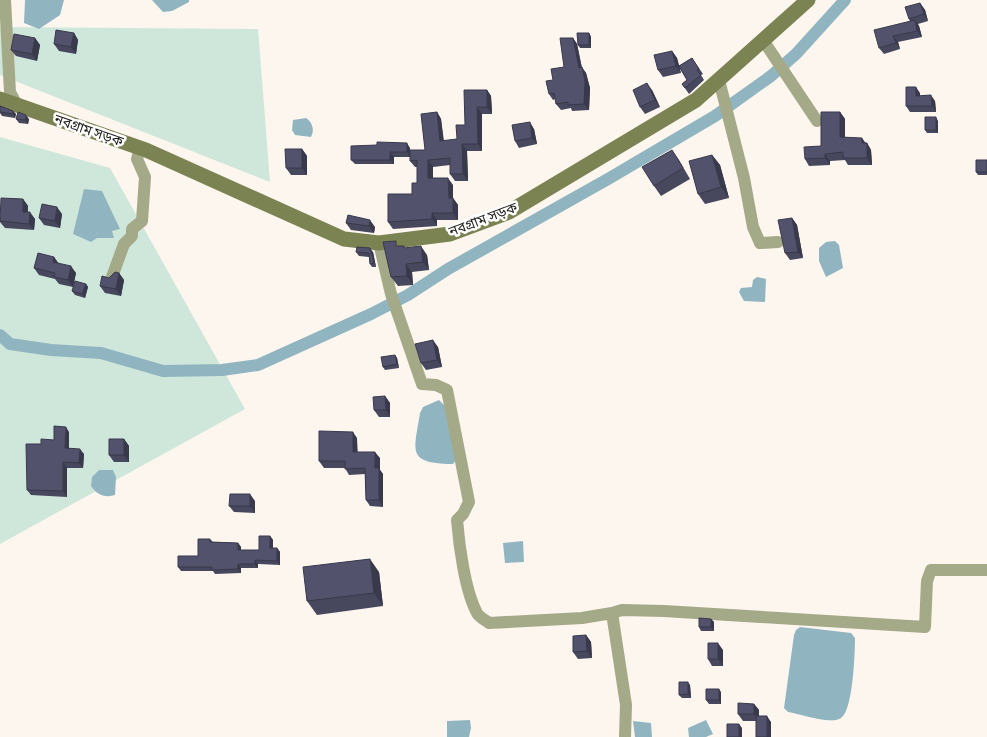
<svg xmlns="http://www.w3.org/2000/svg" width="987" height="737" viewBox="0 0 987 737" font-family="'Source Sans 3','Noto Sans Bengali',sans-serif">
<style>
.green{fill:#cee7da}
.water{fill:#91b5c0}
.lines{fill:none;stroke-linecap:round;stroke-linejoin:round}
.canal{stroke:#91b5c0;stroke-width:12}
.street{stroke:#a4a988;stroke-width:12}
.secondary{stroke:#7c8352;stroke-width:15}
.wall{fill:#47475d}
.shaded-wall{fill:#39394c}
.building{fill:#52526c;stroke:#39394c}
.labels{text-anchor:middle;stroke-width:5;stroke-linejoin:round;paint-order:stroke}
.street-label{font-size:14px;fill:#1c1a18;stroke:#fff}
</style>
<rect width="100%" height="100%" fill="#fcf6ef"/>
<!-- green -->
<path class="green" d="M0,27L258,29L270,182L0,75Z
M0,137L110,168L245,409L0,544Z"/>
<!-- water -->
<path class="water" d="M25,0H64L60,15L39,29L24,23Z
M152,0H189V2L172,11L163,12Z
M306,118C312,122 315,129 311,137L295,135L292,130L293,120Z
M84,189L102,191L120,229L112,231L114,238H97L91,242L73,234Z
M835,241L839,245L843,268L826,277L819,261V248L826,242Z
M757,277L766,279L765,302L744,301L739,292L741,288L752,287L753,280Z
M439,400L446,407L456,460L453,464C406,463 414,452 420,413L423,407Z
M99,470H113L116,477L115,495C105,498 97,495 91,486L92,477Z
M523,541L524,562L505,563L503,543Z
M800,627L851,633L855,638C855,652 853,711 841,718C832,725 800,714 788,712L784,708L794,635L796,630Z
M470,720L471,728L469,737H447V721Z
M706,720L713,734L706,737H689L688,728Z
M633,721L651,723L652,737H635Z"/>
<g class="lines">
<!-- canal -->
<path class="canal" d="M0,335L10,344L51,350L101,353L163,371L222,370L258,365L371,314L408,295L448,269L608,179L715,116L771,76L796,54L845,0"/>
<!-- street -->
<path class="street" d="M5,0L10,92L17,105
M763,40L817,121
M719,80L744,178L753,227L760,243L778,242
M379,243L391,294L422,384L436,385L447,390L469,502L463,514L457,520C459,545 465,591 477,613C479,617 485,620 489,623L582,618L612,613L626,705L625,737
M112,277L124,244L132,236V229L142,221L145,177L137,159L140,148
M612,613L622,610L664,611L925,627L927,581L931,570H987"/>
<!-- secondary -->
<path class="secondary" d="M0,99L146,150L344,239L379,243L450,234L509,212L696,100L808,0"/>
</g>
<!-- wall -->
<path class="wall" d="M920,3L925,10L928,21L918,24L919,26L922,37L898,42L900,49L884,54L879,48L910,21L909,19Z
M74,33L78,40L76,54L59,51L54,44Z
M589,33L591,37V48H580L578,45Z
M35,38L40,45L37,61L16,56L11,50Z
M573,38L577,44L582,68L586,73L590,88L589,110L572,111L571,108L561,110L556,104L555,99L553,100L549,94L553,80L564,67Z
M672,51L677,58L679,66L692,58L703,74L701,75L704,80L689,94L682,84L687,80L679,67L681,73L663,77L658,70Z
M487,90L491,96L492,114H482V151H467L468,181H455L450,174V165L433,167V178L453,185V198L458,205V220H437V226L393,229L388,222L412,194L417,183V167H415L410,161V157H394V164H355L351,160L410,148V150H425L437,112L441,119L444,141L457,139Z
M652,90L660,107L645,114L640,107Z
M920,93V96L935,101L936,112H910L906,106Z
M0,106L13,111L16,114L15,118L2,116L0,113Z
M840,112L845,119V137L867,143L871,150L872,165H848L845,160L830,161V165L809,166L805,159L821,146Z
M16,119H29L28,124L19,123Z
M938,121V133H927L925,130Z
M534,129L537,144L519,148L515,141Z
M302,149L307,156V175H291L286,168Z
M672,150L690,179L661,196L654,186Z
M712,155L720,165L729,198L705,204L698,194Z
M987,160V175H978L976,172Z
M23,199L28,206V212L35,219L34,230L5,228L0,222V217Z
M62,214L60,228L44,225L39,218Z
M348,215L375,227L374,233L351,230L346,223Z
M792,218L797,225L803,258L790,260L785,253Z
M400,246L427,255L429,270L412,272L413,285L398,286L391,277Z
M356,252H373L376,267H372L370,264L369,257L359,256Z
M54,257L58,263L76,273L73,287L59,284L55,279L39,275L34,268Z
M119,273L124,280L121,296L105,293L100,286Z
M86,284L88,287L85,298L75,295L72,291Z
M438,347L442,367L426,370L421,363Z
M395,355L397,358L399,368L385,370L383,367Z
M385,396L390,403V417H379L374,410Z
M69,432V448L84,454L83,468H67V497L31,495L27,490L54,440Z
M357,438V452L380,458V470L383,474V507L370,506L366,500L365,474L349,475L345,468H324L319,461Z
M124,439L129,446V462H114L109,455Z
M255,501V513L234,512L229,506Z
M270,536L273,540V548H277L280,552V565L258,564V568H241V573L215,574L213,571H181L178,567L198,556L210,539L213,542L238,543L241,547V550H259Z
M379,572L383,606L317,615L307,601Z
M711,619L714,622V631H701L699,627Z
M586,635L591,642L592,658L578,659L573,652Z
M723,650V666H712L708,659Z
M690,685L691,698H682L679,695Z
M721,692V704H709L706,700Z
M754,704L759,710V716L771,722V737H756V721H743L738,714Z"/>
<!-- shaded-wall -->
<path class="shaded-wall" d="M920,3L925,10L928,21L924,14Z
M915,20L919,26L922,37L917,31Z
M74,33L78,40L76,54L71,47Z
M589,33L591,37V48L589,45Z
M893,36L898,42L900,49L896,43Z
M35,38L40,45L37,61L32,54Z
M573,38L577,44L583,74L579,68Z
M672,51L677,58L681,73L676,66Z
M582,67L586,73L590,88L589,110L584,104Z
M647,83L652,90L660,107L655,100Z
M916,87L920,93V101L916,96Z
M487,90L491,96L492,114L487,107Z
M931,95L935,101L936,112L932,106Z
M477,107L482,114V151L478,144Z
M13,111L16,114L15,118L13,114Z
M437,112L441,119L444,148L440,141Z
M840,112L845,119V144L840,137Z
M26,115L29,119L28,124L25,120Z
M936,117L938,121V133L936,130Z
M530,122L534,129L537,144L532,138Z
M862,138L867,145V143L871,150L872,165L867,158L862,143Z
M407,143L410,148V157L407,152Z
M462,144L467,151L468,181L463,174Z
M302,149L307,156V175L302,168Z
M672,150L679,160L690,179L683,168Z
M390,152L394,157V164L390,160Z
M825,154L830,161V165L825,158Z
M712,155L720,165L729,198L721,187Z
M428,160L433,167V185L428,178Z
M448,178L453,185V198L458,205V220L453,213L449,198Z
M23,199L28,206L27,219L23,212Z
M57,207L62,214L60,228L55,221Z
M30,212L35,219L34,230L29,224Z
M432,213L437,220V226L432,219Z
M792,218L797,225L803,258L798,252Z
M370,220L375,227L374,233L369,226Z
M421,246L427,255L429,270L423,262Z
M370,248L373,252L376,267L374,263Z
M54,257L59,264L53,262Z
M406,264L412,272L413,285L407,276Z
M71,266L76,273L73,287L68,280Z
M119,273L124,280L121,296L116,289Z
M86,284L88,287L85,298L82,294Z
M433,340L438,347L442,367L437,360Z
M395,355L397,358L399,368L397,364Z
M385,396L390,403V417L386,410Z
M66,427L69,432V454L65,448Z
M353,432L357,438L358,458L353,452Z
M124,439L129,446V462L124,455Z
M80,449L84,454L83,468L79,463Z
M375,452L380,458V470L383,474V507L379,500L375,468Z
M63,462L67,468V497L63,491Z
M250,494L255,501V513L250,506Z
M270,536L273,540V552L270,548Z
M238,543L241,547V554L238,550Z
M277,548L280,552V565L277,561Z
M370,559L379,572L383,606L374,593Z
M255,560L258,564V568L255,564Z
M238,564L241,568V573L238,569Z
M711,619L714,622V631L711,627Z
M586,635L591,642L592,658L587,651Z
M718,643L723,650V666L718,659Z
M688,682L690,685L691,698L688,694Z
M719,689L721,692V704L719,700Z
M754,704L759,710V721L754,714Z
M767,716L771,722V737H767Z
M739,724L742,728V737H739Z"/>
<!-- building -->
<path class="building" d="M920,3L924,14L909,19L905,7Z
M915,20L917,31L893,36L896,43L879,48L874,30Z
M56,30L74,33L71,47L54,44Z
M577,33H589V45H578Z
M14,34L35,38L32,54L11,50Z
M560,38H573L579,68L582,67L585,82L584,104L568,105V102L556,104L554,93L549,94L546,81L553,80L551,69L564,67Z
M672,51L676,66L658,70L654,55Z
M692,58L699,69L697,70L701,75L685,88L682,84L687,80L679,66Z
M647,83L655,100L640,107L633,90Z
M906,87H916V96L931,95L932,106H906Z
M464,90H487V107H477L478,144H462L463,174H450V158L428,160V178H448L449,198H453V213H432V219L388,222V194H412V183H417V160L410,161V150H425L421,114L437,112L440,141L457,139L456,125H465Z
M0,106L13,111V114L0,112Z
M18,112L26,115L25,120L16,119Z
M821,112H840V137L862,138V143H867V158H843V152L825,154V158L805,159L804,147L821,146Z
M925,117H936V130H925Z
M530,122L532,138L515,141L512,125Z
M377,142L407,143V152H390V160H351V146L377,145Z
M285,149H302V168H286Z
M672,150L683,168L654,186L642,167Z
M712,155L721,187L698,194L689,161Z
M976,160H987V172H976Z
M1,198L23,199V212H30L29,224L0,221Z
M42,204L57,207L55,221L39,218Z
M348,215L370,220L369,226L346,223Z
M792,218L798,252L785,253L778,220Z
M396,241V246H404V248L421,246L423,262L406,264L407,276L391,277L383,242Z
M357,247L370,248L374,263L370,264L369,253L356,252Z
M38,253L54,257L53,262L71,266L68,280L54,277L55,273L34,268Z
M115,272L119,273L116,289L100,286L102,276L109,278Z
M75,281L86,284L82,294L72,291Z
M433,340L437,360L421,363L415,344Z
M395,355L397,364L383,367L381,357Z
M385,396L386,410H374L373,397Z
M54,426L66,427L65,448L80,449L79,463L63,462V491L27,490L26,444H41V439L54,440Z
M319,431L353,432V452H375V468H379V500H366L365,468L345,469V461H319Z
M109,439H124V455H109Z
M230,494H250V506H229Z
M259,536H270V548H277V561L255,560V564H238V569L212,570V567H178V556H198V539H210V542L238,543V550H259Z
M370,559L374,593L307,601L303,567Z
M699,618L711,619V627H699Z
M586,635L587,651L573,652V636Z
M708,643H718V659H708Z
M679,682H688V694L679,695Z
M706,689H719V700H706Z
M738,703L754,704V714H738Z
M756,716H767V737H756Z
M727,724H739V737H727Z"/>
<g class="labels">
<!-- street labels -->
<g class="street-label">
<text transform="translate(89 130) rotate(19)" y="5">নবগ্রাম সড়ক</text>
<text transform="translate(483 219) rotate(-21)" y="5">নবগ্রাম সড়ক</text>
</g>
</g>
</svg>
